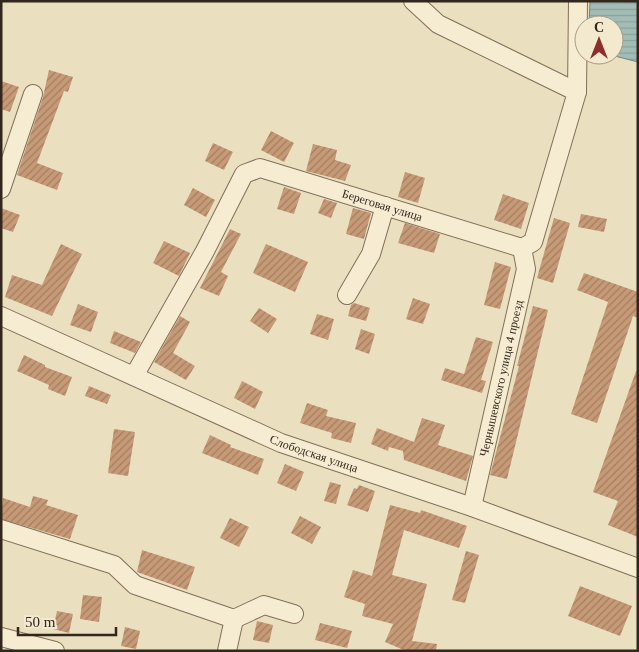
<svg xmlns="http://www.w3.org/2000/svg" width="639" height="652" viewBox="0 0 639 652" font-family="'Times New Roman',serif">
<style>
.water{fill:url(#water-rules);stroke:#6a8982}
.building{fill:url(#building-hatch)}
.lines{fill:none;stroke-linecap:round;stroke-linejoin:round}
.minor-casing{stroke:#826f58;stroke-width:20}
.minor{stroke:#f6ecd1;stroke-width:18}
.labels{text-anchor:middle;stroke-width:5;stroke-linejoin:round;paint-order:stroke}
.street-label{font-size:12px;fill:#32271c;stroke:#f2e9ce}
</style>
<defs>
<pattern id="water-rules" width="6" height="5" patternUnits="userSpaceOnUse" patternTransform="scale(1.25)"><rect width="6" height="5" fill="#a2bdb5"/><path d="M0 2.5h6" fill="none" stroke="#8ca29b"/></pattern>
<pattern id="building-hatch" width="6" height="6" patternUnits="userSpaceOnUse" patternTransform="scale(1.25)"><rect width="6" height="6" fill="#c79a77"/><path d="M-1 1l2-2M0 6l6-6M5 7l2-2" fill="none" stroke="#a27e61"/></pattern>
</defs>
<rect width="100%" height="100%" fill="#eadfbf"/>
<!-- water -->
<path class="water" d="M590,1L638,2V62L611,55H614V25H589Z"/>
<!-- building -->
<path class="building" d="M49,70L73,77L68,92L64,91L37,163L63,173L57,190L17,175L43,97Z
M1,81L19,87L10,112L1,109Z
M271,131L294,143L284,162L261,150Z
M213,143L233,152L224,170L205,161Z
M313,144L337,150L335,160L351,165L345,181L306,171Z
M405,172L425,178L418,203L398,197Z
M284,187L301,193L294,214L277,209Z
M193,188L215,200L206,217L184,205Z
M503,194L529,203L521,229L494,220Z
M324,199L337,203L331,218L318,213Z
M1,208L20,215L13,232L1,228Z
M353,208L371,213L364,239L346,234Z
M581,214L607,219L604,232L578,227Z
M554,218L570,223L553,283L537,278Z
M405,223L440,234L434,253L398,243Z
M230,229L241,234L221,272L228,276L219,296L200,288Z
M164,241L190,253L179,276L153,263Z
M61,244L82,254L52,316L5,297L12,275L42,285Z
M266,244L308,262L295,292L253,273Z
M495,262L511,267L500,309L484,305Z
M584,273L638,292V318L633,316L597,423L571,414L608,302L577,290Z
M413,298L430,304L423,324L406,319Z
M354,303L370,308L366,321L348,316L351,305Z
M78,304L98,312L91,332L70,325Z
M533,306L548,310L507,479L490,475L519,366H517Z
M259,308L277,319L268,333L250,321Z
M317,314L334,319L328,340L310,334Z
M180,316L190,322L173,353L195,366L186,380L154,362Z
M361,329L375,334L369,354L355,349Z
M114,331L141,342L135,353L110,343Z
M476,337L493,342L481,380L486,381L482,393L441,380L445,368L464,374Z
M24,355L45,365V367L72,377L65,396L48,389L49,385L17,371Z
M636,371H638V537L608,525L618,501L593,492Z
M242,381L263,392L255,409L234,398Z
M89,386L111,395L107,404L85,396Z
M307,403L328,410L326,416L356,423L351,443L331,438L332,433L300,423Z
M422,418L445,425L438,445L473,456L466,481L404,460L403,451L389,447L388,451L371,444L377,428L414,442Z
M114,429L135,432L128,476L108,473Z
M210,435L231,445L230,447L264,459L258,475L202,453Z
M285,464L304,472L296,491L277,483Z
M330,482L341,485L336,504L324,501Z
M359,485L375,491L368,512L347,505L354,488L357,489Z
M33,496L48,500L46,505L78,515L70,539L1,519L3,498L30,507Z
M390,505L420,513L421,510L467,526L459,548L404,530L392,575L427,584L412,641L437,644L436,651H406L385,642L393,624L362,616L365,604L344,597L353,570L372,576Z
M300,516L321,527L312,544L291,533Z
M230,518L249,527L239,547L220,538Z
M142,550L195,567L187,590L137,572Z
M466,551L479,555L465,603L452,600Z
M580,586L632,606L620,636L568,616Z
M83,595L102,597L99,622L80,619Z
M57,611L73,614L69,633L53,629Z
M257,621L273,625L269,643L253,640Z
M320,623L352,631L347,648L315,640Z
M125,627L140,631L136,649L121,646Z"/>
<g class="lines">
<defs>
<g id="minor">
<path d="M413,1L438,24L577,92L533,242L522,248"/>
<path d="M577,92L578,1"/>
<path d="M1,189L33,94"/>
<path d="M347,295L371,254L385,206"/>
<path id="s1" d="M1,316L281,443L472,507L638,568"/>
<path id="s2" d="M134,376L205,251L244,174L260,168L522,248"/>
<path id="s3" d="M472,507L526,269L522,248"/>
<path d="M1,529L114,565L135,585L234,619L264,605L294,614"/>
<path d="M1,637L55,651"/>
<path d="M227,651L234,619"/>
</g>
</defs>
<!-- minor casing -->
<use href="#minor" class="minor-casing"/>
<!-- minor -->
<use href="#minor" class="minor"/>
</g>
<g class="labels">
<!-- street labels -->
<g class="street-label">
<text dy="4" stroke="none"><textPath href="#s2" startOffset="375">Береговая улица</textPath></text>
<text dy="4" stroke="none"><textPath href="#s3" startOffset="132">Чернышевского улица 4 проезд</textPath></text>
<text dy="4" stroke="none"><textPath href="#s1" startOffset="342">Слободская улица</textPath></text>
</g>
</g>
<!-- border -->
<rect width="639" height="652" fill="none" stroke="#32271c" stroke-width="5"/>
<!-- north arrow -->
<g transform="translate(599 40)"><circle r="24" fill="#f2e9ce" stroke="#a59b87"/>
<path d="M0-4L9 19L0 12L-9 19Z" fill="#8d2e2c"/>
<text y="-8" font-size="14" font-weight="bold" text-anchor="middle" fill="#32271c">С</text>
</g>
<!-- scale -->
<path d="M18 627v8h98v-8" fill="none" stroke="#32271c" stroke-width="2.5"/>
<text x="25" y="627" font-size="15" fill="#32271c" stroke="#f2e9ce" stroke-width="4" paint-order="stroke">50 m</text>
</svg>
